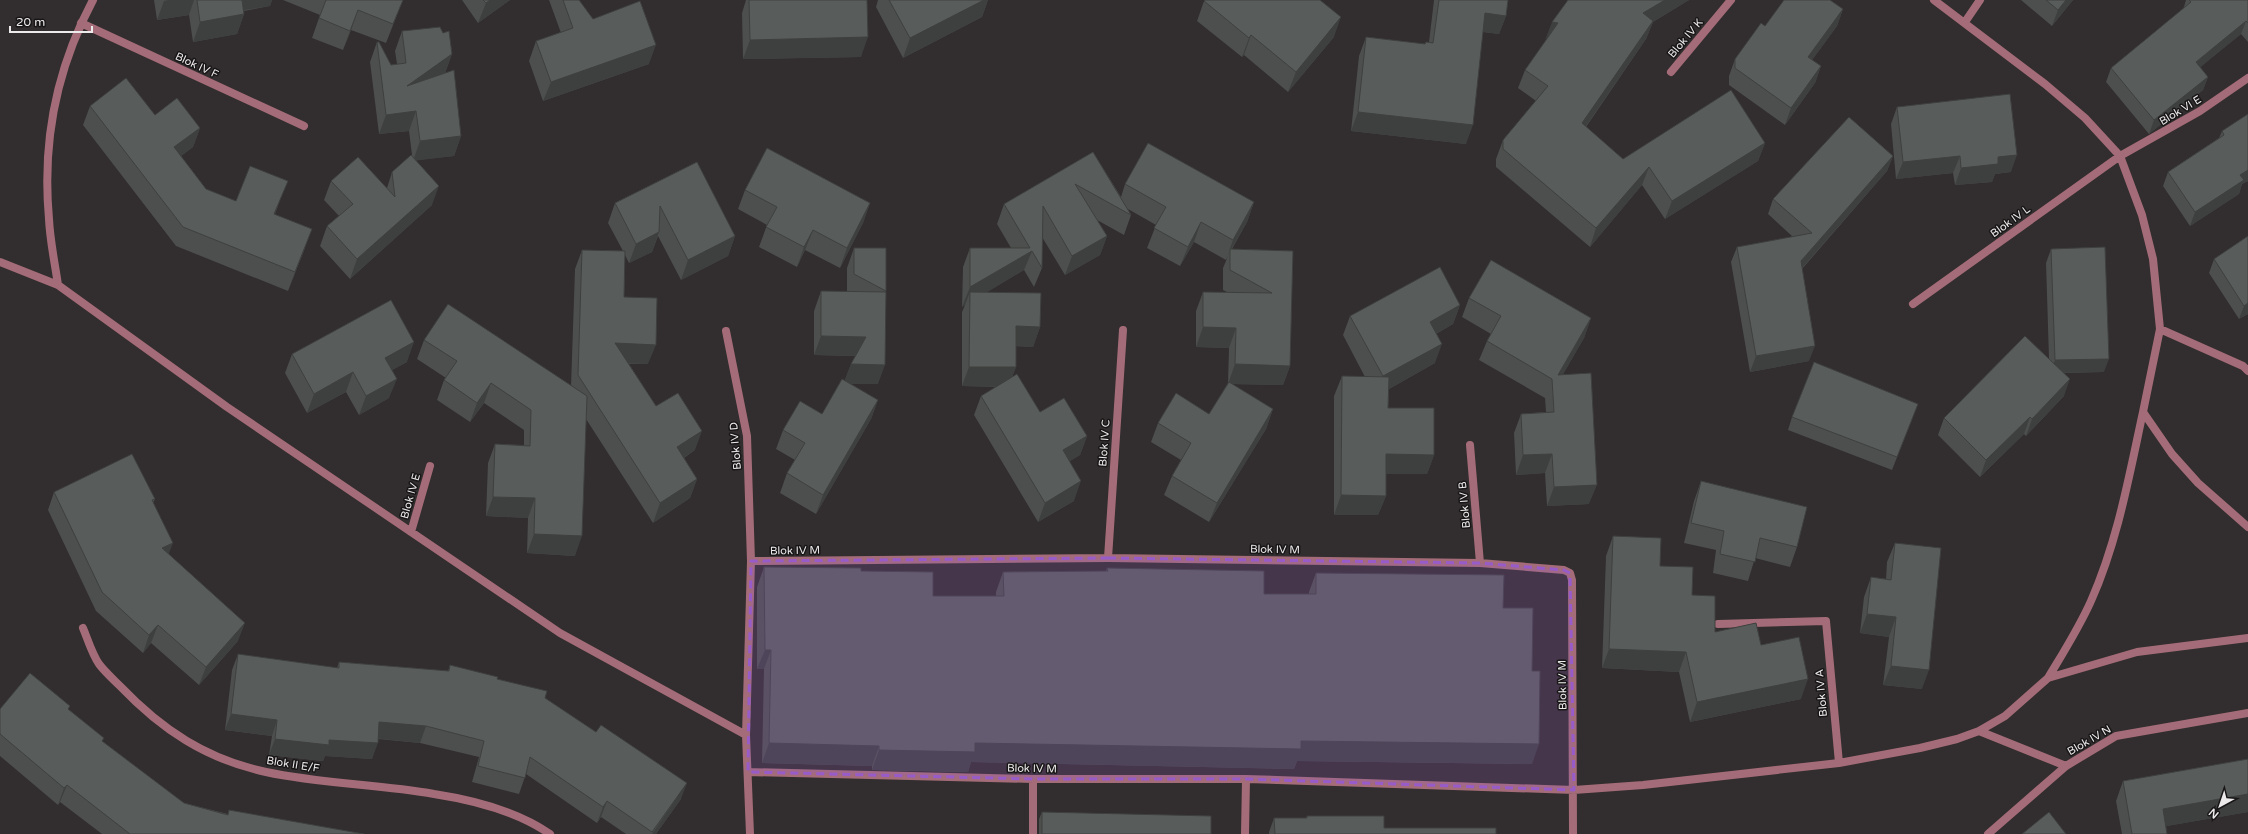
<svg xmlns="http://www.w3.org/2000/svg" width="2248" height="834" viewBox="0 0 2248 834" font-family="'Varela Round',sans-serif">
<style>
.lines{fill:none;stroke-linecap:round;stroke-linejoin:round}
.minor{stroke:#a46c78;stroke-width:8}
.wall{fill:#4c4f4d}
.shaded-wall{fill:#3e403f}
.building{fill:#585c5a;stroke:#3e403f}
.marked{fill:#985cca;fill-opacity:0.2;stroke:#985cca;stroke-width:3;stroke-dasharray:8 5;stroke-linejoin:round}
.labels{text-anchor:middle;stroke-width:3;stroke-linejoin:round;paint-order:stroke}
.street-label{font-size:11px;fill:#edeaeb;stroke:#181616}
</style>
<rect width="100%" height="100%" fill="#322d2e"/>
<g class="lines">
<!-- minor -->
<path class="minor" d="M93,0C56,69 42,142 49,219C50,241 55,264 58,285L227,407L560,633L746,735L750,834
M1934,0L2045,84L2085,118L2120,156L2142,215L2153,259L2160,329L2143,412L2172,454L2198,483L2248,527
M1965,22L1980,0
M81,23L304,126
M1671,72L1731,0
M0,262L58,285
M1913,304L2120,156L2200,111L2248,78
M2160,329L2243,366L2248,371
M726,331L747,436L751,561L746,735
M1470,445L1480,563
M411,532L430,466
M1108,558L1123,330
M751,561L1108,558L1480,563L1564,570L1570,573L1572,580L1573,834
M1718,624L1826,621L1839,763
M83,628C88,640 92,654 99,664C105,672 113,679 120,686C162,730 206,759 266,772C321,784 378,784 434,794C473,800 517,811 550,834
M2048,678C2063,653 2079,628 2091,601C2118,540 2129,476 2143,412
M1979,731L2066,766
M748,772L1033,779H1246L1574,790L1643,785L1839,763L1920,748L1957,739L1979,731L2005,716L2048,678L2137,652L2248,638
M1033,834V779
M1245,834L1246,779
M1988,834L2066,766L2116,736L2248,713"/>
</g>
<!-- wall -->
<path class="wall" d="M154,0H272L270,6L244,11V14L237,34L193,42L189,15L157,20Z
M283,0H403L386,43L351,30L343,50L312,38L320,15Z
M462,0H510L478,23Z
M549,0H579L593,19L649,64L543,101L529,61L536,41L561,33Z
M746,0H867L861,57L743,59L742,13Z
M878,0H988L982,17L903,58L876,7Z
M1434,0H1508L1506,16L1499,34L1483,32L1466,144L1351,131L1359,56L1366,37L1425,44L1426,42H1429Z
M1568,0H1689L1653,22L1646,39L1586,127L1623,159L1765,143L1758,161L1665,219L1642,185L1590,247L1496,167V159L1503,140L1536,101L1518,88L1525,70L1546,40Z
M2021,0H2073L2052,26Z
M2186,0H2248V42L2241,34L2200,67L2208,77L2203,90L2149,134L2106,82L2111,68L2183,10Z
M1204,1L1334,37L1288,92L1244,55L1242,57L1197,21Z
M1843,9L1837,26L1812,60L1821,66L1815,83L1785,125L1729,85V76L1735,59L1765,26Z
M402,31L452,54L445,73L461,136L454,156L416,160L432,205L350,279L320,246L327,226L339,216L324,200L331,181L387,188L392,172L412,155L409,131L379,134L370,62L377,42L391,65L397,64L395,51Z
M90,106L155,115L200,128L193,147L181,156L206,189L236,201L280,200L275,214L305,248L288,291L176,246L83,125Z
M1897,107L2011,172L1995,174L1992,182L1955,185L1953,173L1896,179L1891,124Z
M2248,114V181L2242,184L2239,194L2190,226L2163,186L2168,172L2219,138L2222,131Z
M1093,152L1121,197L1125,184L1254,202L1247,222L1232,249L1293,251L1290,366L1283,385L1232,384L1273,409L1266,429L1209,522L1164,495L1172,476L1181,460L1151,442L1158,423L1209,414L1228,383L1229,348L1196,347V311L1203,292H1227L1223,290V268L1228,256L1226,260L1194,242L1180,266L1147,248L1156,225L1128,209L1131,215L1124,235L1097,220L1107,236L1100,255L1065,275L1042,237V268L1034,287L1024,270L987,292L1040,327L1033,347L1016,346V367L1012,377L1040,412L1087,436L1080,455L1070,461L1074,501L1038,522L974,415L981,396L996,387L962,386V312L965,305L962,307L963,267L970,248H1011L997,224L1004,204Z
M1893,156L1887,171L1802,269L1809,361L1750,372L1731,262L1737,247L1793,237L1768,214L1773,199Z
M697,162L735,236L728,256L681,280L658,236L652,252L629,263L625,255L624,297L648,364H629L656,406L695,450L684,458L697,479L690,498L653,523L586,419L575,556L527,553L528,518L486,516L488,463L495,444L524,445V430L484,403L470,422L437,400L444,380L446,378L417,359L424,340L571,386L575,269L582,250L623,251L608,223L615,203Z
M745,190L870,203L863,223L840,268L805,250L797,267L759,247L767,225L738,209Z
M2248,236V314L2239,319L2209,273L2214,259Z
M854,248L886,291L878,384H851L878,400L871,419L816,514L780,493L787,473L795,460L776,449L783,430L822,414L845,380L851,364L855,356L814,355V311L821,291L847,292V268Z
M2051,249L2104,372L2064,373V396L2026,436L2024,434L1980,477L1938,435L1944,418L2049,359L2046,263Z
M1469,298L1591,318L1584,338L1563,374L1589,504L1547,506L1545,473L1516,475L1514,433L1521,414L1546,412L1545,398L1479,360L1487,341L1491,334L1462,317Z
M1460,305L1453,324L1436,334L1435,363L1389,389L1388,408L1434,455L1427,474H1386V496L1378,515H1334V396L1342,376L1365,377L1343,335L1350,316Z
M292,354L407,362L392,370L389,398L359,415L346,392L307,413L285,373Z
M1792,417H1913L1892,470L1788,430Z
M1701,481L1797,547L1790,567L1755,558L1748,581L1713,573L1716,550L1684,543L1694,501Z
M54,492L155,499L153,503L169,554L238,641L199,685L151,643L143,653L96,611L48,510Z
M1613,536L1660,566L1692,595L1715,632L1761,645L1801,699L1690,722L1679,672L1602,668L1606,556Z
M1895,543L1922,689L1883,685L1889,637L1860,633L1864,597L1871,577L1886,579L1887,562Z
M764,567L861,571L933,596H996V592L1003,572L1106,571L1107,568L1264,594H1309V592L1316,573L1503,608L1532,764L1297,761L1294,769L971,762L968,772L872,770V766L762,763L764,669H757V587Z
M238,654L337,668L339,662L448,671L450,665L497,679L545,698L681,799L656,834H626L601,817L597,823L526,774L519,794L472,782L479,757L420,743L378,739L372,759L325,756L323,761L269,755L272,736L225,730L232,670Z
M0,709L68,710L103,742L184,803L228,814L229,810L364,834H102L60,802L58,805L0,756Z
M2248,759V812L2166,826L2167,834H2122L2116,801L2123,781Z
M1042,812L1211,834H1039V819Z
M1307,816L1384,828L1496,834H1269V832L1274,818H1306Z"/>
<!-- shaded-wall -->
<path class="shaded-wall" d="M168,0H194L189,15L157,20L164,1Z
M238,0H272L270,6L233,12Z
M490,0H510L478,23L486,3Z
M977,0H988L982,17L903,58L910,38Z
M1665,0H1689L1653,22L1646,39L1575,142L1582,123L1643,13Z
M2066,0H2073L2052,26L2058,10Z
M1843,9L1837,26L1802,74L1808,57Z
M358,10L351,30L343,50L350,31Z
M1485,13L1506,16L1499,34L1478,31Z
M244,14L237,34L193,42L200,22Z
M1341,17L1334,37L1288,92L1296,72Z
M2246,21L2241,34L2191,75L2196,62Z
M1552,22L1558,23L1545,40Z
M1251,35L1244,55L1242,57L1249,38Z
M868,37L861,57L743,59L750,40Z
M656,45L649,64L543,101L551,82Z
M452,54L445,73L407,86Z
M1821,66L1815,83L1785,125L1791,108Z
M2208,77L2203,90L2149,134L2154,120Z
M416,111L409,131L379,134L386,115Z
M1358,112L1473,125L1466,144L1351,131Z
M200,128L193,147L167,167L174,147Z
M461,136L454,156L413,161L420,141Z
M1765,143L1758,161L1665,219L1672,201Z
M2017,155L2011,172L1995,174L1992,182L1955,185L1961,168L1998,157Z
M1893,156L1887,171L1795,276L1801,261Z
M1960,156L1953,173L1896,179L1903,162Z
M1649,167L1642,185L1590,247L1596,228Z
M2248,170V181L2242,184L2239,194L2190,226L2195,212L2240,175Z
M288,181L280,200L267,234L274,214Z
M439,186L432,205L350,279L357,259Z
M1254,202L1247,222L1230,251V249L1226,260L1233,240Z
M870,203L863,223L840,268L847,248Z
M1201,222L1194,242L1180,266L1188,247Z
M312,229L305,248L288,291L295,272Z
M813,230L805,250L797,267L804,247Z
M659,232L652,252L629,263L636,244Z
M735,236L728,256L681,280L688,260Z
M1107,236L1100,255L1065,275L1072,256Z
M1032,251L1024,270L969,303L970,292L965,305L962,307L970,287Z
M2248,303V314L2239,319L2244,306Z
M1460,305L1453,324L1423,341L1430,322Z
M1591,318L1584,338L1553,392L1558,375Z
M1016,326L1040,327L1033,347L1009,346Z
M1203,327L1236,328L1229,348L1196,347Z
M821,336L866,337L859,356L814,355Z
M414,342L407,362L378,378L385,358Z
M615,343L656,345L648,364L608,363Z
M1442,344L1435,363L1376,396L1383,376Z
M1815,346L1809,361L1750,372L1756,356Z
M2109,359L2104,372L2050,373L2055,360Z
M851,364L885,365L878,384H843Z
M1235,364L1290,366L1283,385L1228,384Z
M969,367H1016L1008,387L962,386Z
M353,372L346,392L307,413L314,394Z
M397,379L389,398L359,415L366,396Z
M2070,379L2064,396L2026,436L2032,419Z
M491,383L484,403L470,422L477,403Z
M878,400L871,419L816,514L823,495Z
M1273,409L1266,429L1209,522L1217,503Z
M2030,417L2024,434L1980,477L1986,460Z
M702,431L695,450L670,467L677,447Z
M1087,436L1080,455L1056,469L1063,450Z
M1386,454L1434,455L1427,474H1379Z
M1552,454L1545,473L1516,475L1523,455Z
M697,479L690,498L653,523L660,503Z
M1081,481L1074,501L1038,522L1045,503Z
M1597,485L1589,504L1547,506L1554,487Z
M1341,495L1386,496L1378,515H1334Z
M493,497L535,498L528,518L486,516Z
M534,534L582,536L575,556L527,553Z
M173,543L166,561L162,548Z
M1867,614L1896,617L1889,637L1860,633Z
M245,623L238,641L199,685L206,667Z
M158,625L151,643L143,653L149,635Z
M1609,649L1686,652L1679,672L1602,668Z
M765,650H771L764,669H757Z
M1891,666L1929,670L1922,689L1883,685Z
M1808,679L1801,699L1690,722L1697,702Z
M231,714L277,720L272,736L225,730Z
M379,722L426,726L420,743L373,738Z
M275,739L329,740L378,743L372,759L325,756L323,761L269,755Z
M1301,741L1539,744L1532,764L1297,761L1294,769L971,762L968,772L872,770L879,750L975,743Z
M769,743L879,746L872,766L762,763Z
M687,783L681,799L656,834H652Z
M67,785L60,802L58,805L64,788Z
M2248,794V812L2156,828L2163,809Z
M607,801L601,817L597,823L603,807Z"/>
<!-- building -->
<path class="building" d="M197,0H242L244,14L200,22Z
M326,0H403L393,24L358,10L350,31L319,18Z
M483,0H490L486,3Z
M563,0H579L593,19L640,1L656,45L551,82L536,41L573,28Z
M749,0H867L868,37L750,40Z
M889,0H984L910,38Z
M1205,0H1320L1341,17L1296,72L1251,35L1249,38L1204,1Z
M1439,0H1508L1506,16L1485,13L1473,125L1358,112L1366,37L1425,44L1426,42L1433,43Z
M1568,0H1665L1643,13L1653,21L1582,123L1623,159L1731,90L1765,143L1672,201L1649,167L1596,228L1503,149V140L1548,86L1525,70L1558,23L1552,22Z
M1784,0H1830L1843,9L1808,57L1821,66L1791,108L1735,68V59L1761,23L1765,26Z
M2046,0H2066L2058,10Z
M2189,0H2248V23L2246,21L2196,62L2208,77L2154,120L2111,68L2191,2Z
M440,27L443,33L449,31L452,54L407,86L454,70L461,136L420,141L416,111L386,115L377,42H379L391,65L406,63L402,31Z
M126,78L155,115L177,98L200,128L174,147L206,189L236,201L250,166L288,181L274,214L312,229L295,272L183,227L90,106Z
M2010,94L2017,155L1998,157V164L1961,168L1960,156L1903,162L1897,107Z
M2248,114V170L2240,175L2244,180L2195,212L2168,172L2224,135L2222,131Z
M1849,117L1893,156L1801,261L1815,346L1756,356L1737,247L1812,233L1773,199Z
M1148,143L1254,202L1233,240L1201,222L1188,247L1154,228L1166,207L1125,184Z
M767,148L870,203L847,248L813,230L804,247L766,227L777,207L745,190Z
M1093,152L1131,215L1075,184L1107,236L1072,256L1043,206L1042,268L1032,251L970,287V248H1030L1004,204Z
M411,155L439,186L357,259L327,226L353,204L331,181L358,157L395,197L392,172Z
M697,162L735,236L688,260L660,206L659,232L636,244L615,203Z
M2248,236V303L2244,306L2214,259Z
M2105,247L2109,359L2055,360L2051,249Z
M854,248H886V291L854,274Z
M1230,249L1293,251L1290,366L1235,364L1236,328L1203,327V292L1272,293L1230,270Z
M582,250L625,251L624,297L657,298L656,345L615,343L656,406L678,393L702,431L677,447L697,479L660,503L578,375Z
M1491,260L1591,318L1558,375L1591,373L1597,485L1554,487L1552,454L1523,455L1521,414L1554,412L1552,379L1487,341L1501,316L1469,298Z
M1440,267L1460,305L1430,322L1442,344L1383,376L1350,316Z
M821,291L886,292L885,365L851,364L866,337L821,336Z
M970,292L1041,293L1040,327L1016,326V367H969Z
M391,300L414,342L385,358L397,379L366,396L353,372L314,394L292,354Z
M448,304L587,396L582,536L534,534L535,498L493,497L495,444L530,446L531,410L491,383L477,403L444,380L457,361L424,340Z
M2025,336L2070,379L2032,419L2030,417L1986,460L1944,418Z
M1814,362L1918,404L1897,457L1792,417Z
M1017,374L1040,412L1064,398L1087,436L1063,450L1081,481L1045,503L981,396Z
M1342,376L1389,377L1388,408H1434V455L1386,454V496L1341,495Z
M842,379L878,400L823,495L787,473L805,443L783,430L800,401L822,414Z
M1229,382L1273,409L1217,503L1172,476L1191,443L1158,423L1176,393L1209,414Z
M132,454L155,499L152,500L173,543L162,548L245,623L206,667L158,625L149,635L102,592L54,492Z
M1701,481L1807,507L1797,547L1760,538L1755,562L1720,554L1724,531L1691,523Z
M1613,536L1661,538L1660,566L1693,567L1692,595L1715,596V632L1756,623L1761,645L1799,637L1808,679L1697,702L1686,652L1609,649Z
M1895,543L1941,548L1929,670L1891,666L1896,617L1867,614L1871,577L1891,580Z
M764,567L861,568V571L933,572V596H1004L1003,572L1108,571L1107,568L1264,571V594H1316V573L1504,575L1503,608H1533L1532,671H1540L1539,744L1301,741V749L975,743V752L879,750V746L769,743L771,650H765Z
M238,654L339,668V662L449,671L450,665L498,677L497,679L547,691L545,698L596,732L601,725L687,783L652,832L607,801L603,807L530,757L525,778L478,766L484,741L426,726L379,722L378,743L329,740V745L275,739L277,720L231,714Z
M30,673L70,706L68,709L104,738L102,741L184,803L228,815L229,810L364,834H130L67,785L64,788L0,734V709Z
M2248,759V794L2163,809L2167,834H2132L2123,781Z
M1042,812L1211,816V834H1042Z
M2049,812L2066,834H2022Z
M1307,816H1384V828H1496V834H1275L1274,818H1307Z"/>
<!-- marked area -->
<path class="marked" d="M1108,558L1480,563L1564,570L1570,573L1574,790L1246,779H1033L748,772L751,561Z"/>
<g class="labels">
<!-- street labels -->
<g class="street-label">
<text transform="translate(1685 38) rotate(-50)" y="4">Blok IV K</text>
<text transform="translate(197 65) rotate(25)" y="4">Blok IV F</text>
<text transform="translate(2180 110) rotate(-31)" y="4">Blok VI E</text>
<text transform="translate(2010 221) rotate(-36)" y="4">Blok IV L</text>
<text transform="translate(1104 443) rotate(-86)" y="4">Blok IV C</text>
<text transform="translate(735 446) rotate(-95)" y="4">Blok IV D</text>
<text transform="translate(410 496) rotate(-74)" y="4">Blok IV E</text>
<text transform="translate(1464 505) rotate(-95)" y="4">Blok IV B</text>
<text transform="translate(1275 549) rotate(1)" y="4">Blok IV M</text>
<text transform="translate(795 550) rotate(-1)" y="4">Blok IV M</text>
<text transform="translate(1562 685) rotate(-91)" y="4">Blok IV M</text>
<text transform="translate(1821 693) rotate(-95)" y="4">Blok IV A</text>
<text transform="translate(2089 740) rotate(-30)" y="4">Blok IV N</text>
<text transform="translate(293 764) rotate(9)" y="4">Blok II E/F</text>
<text transform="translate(1032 768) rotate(1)" y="4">Blok IV M</text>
</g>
</g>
<!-- north arrow -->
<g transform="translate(2220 806) rotate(220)" stroke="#181616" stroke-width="3" paint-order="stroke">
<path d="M0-3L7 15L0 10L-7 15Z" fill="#edeaeb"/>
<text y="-6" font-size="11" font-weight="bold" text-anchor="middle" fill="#edeaeb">N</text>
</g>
<!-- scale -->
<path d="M10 26v6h82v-6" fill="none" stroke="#edeaeb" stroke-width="2"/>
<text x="16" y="26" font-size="12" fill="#edeaeb" stroke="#181616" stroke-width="3" paint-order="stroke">20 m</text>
</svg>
